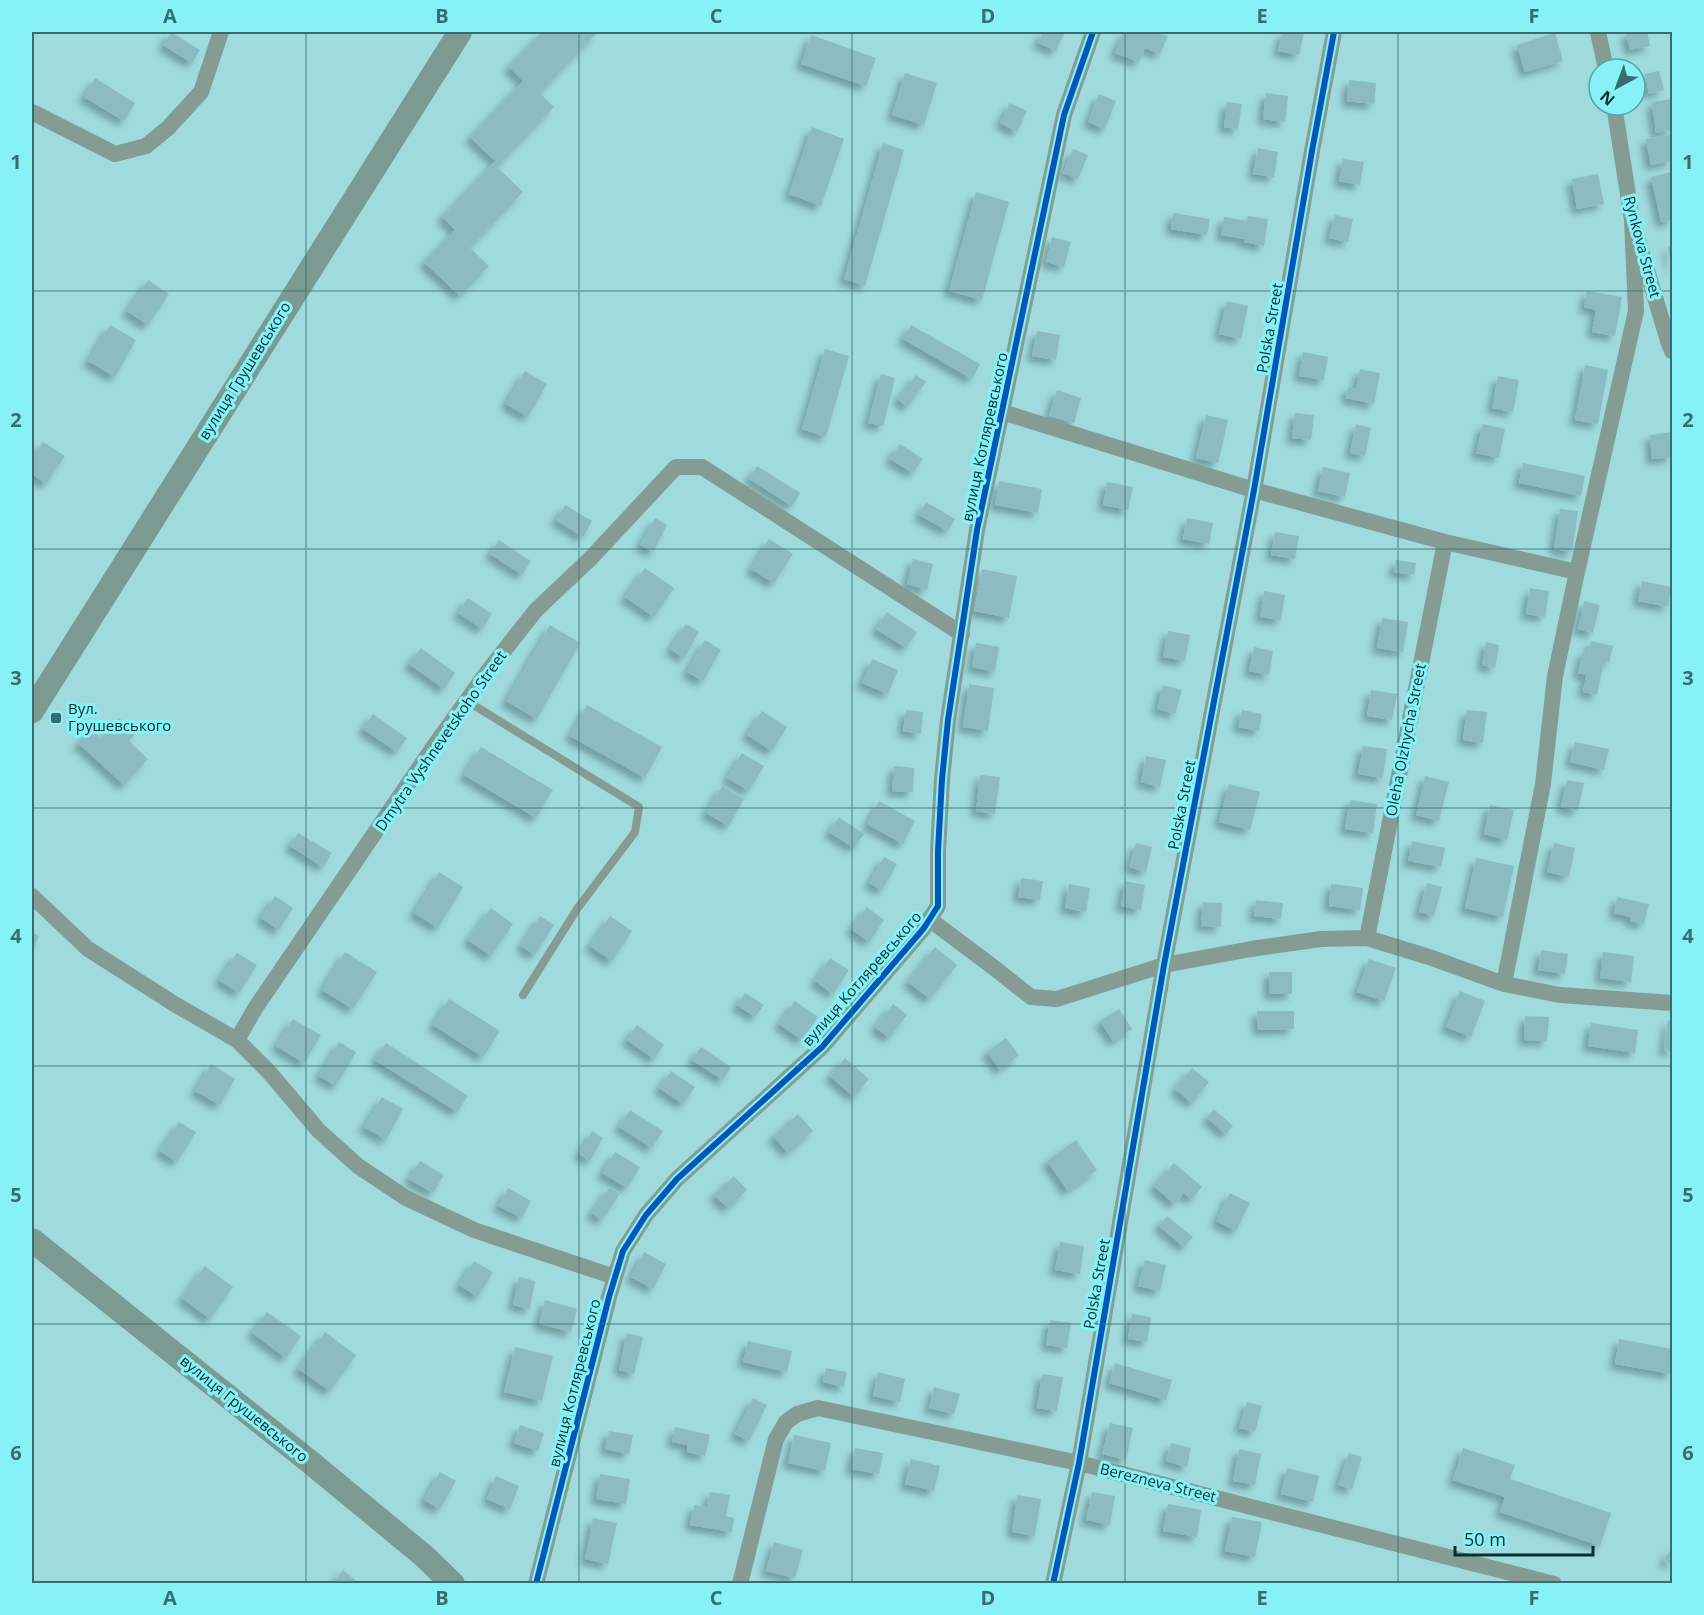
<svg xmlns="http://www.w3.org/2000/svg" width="1704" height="1615" viewBox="0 0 1704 1615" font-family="'Open Sans',sans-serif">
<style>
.building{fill:#8dbbc2;filter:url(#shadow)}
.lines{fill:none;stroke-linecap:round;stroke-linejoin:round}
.service{stroke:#849c93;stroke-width:8}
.minor{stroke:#849c93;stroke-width:16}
.secondary{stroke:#7b9a91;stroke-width:24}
.cycleway-casing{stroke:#86f1f6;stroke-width:10}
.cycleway{stroke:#0057b8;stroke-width:6}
.grid{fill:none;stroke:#386d6f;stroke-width:1.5;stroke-opacity:0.55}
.poi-dot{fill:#386d6f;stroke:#86f1f6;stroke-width:2}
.labels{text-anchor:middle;stroke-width:6;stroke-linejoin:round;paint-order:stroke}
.street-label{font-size:15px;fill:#003234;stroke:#86f1f6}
.poi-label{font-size:15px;fill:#003234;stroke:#86f1f6;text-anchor:start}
.neatline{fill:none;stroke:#386d6f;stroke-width:2}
.grid-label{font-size:20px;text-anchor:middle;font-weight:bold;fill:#386d6f}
</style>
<defs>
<filter id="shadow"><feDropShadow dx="-5.5" dy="5.5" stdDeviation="3" flood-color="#0004"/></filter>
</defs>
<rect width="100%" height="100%" fill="#9fdadd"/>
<!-- building -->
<path class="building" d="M171,32L200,50L192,63L163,45Z
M542,32H598L540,93L554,107L497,167L523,192L470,248L489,266L460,296L424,262L455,230L442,217L495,161L470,137L523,81L509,67Z
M1043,32H1065L1056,51L1038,43Z
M1124,32H1157L1168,36L1160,54L1145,48L1139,62L1115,53Z
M1283,32L1304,33L1299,55L1278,51Z
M1626,32H1647L1650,46L1630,50Z
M1555,33L1563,61L1525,72L1517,45Z
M811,35L876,58L866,86L801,64Z
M1659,71L1664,90L1649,94L1645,74Z
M905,73L937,83L924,125L892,115Z
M95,78L135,103L124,121L84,97Z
M1349,80L1376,83L1374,104L1347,101Z
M1266,93L1288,96L1285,122L1263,119Z
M1099,94L1116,101L1105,129L1088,122Z
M1672,99V130L1656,133L1652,102Z
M1227,102L1242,104L1238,129L1224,127Z
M1010,103L1027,111L1017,132L1000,123Z
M812,127L844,139L821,206L789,194Z
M1671,135L1672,161L1651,165L1646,139Z
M883,143L904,150L865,286L844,279Z
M1258,148L1278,152L1274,177L1253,174Z
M1073,149L1088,155L1078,179L1063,173Z
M1343,159L1364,162L1360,185L1339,181Z
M1672,172V220L1661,222L1651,177Z
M1598,174L1604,204L1577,209L1572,179Z
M976,192L1009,202L982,300L949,291Z
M1173,213L1210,219L1207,235L1171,229Z
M1335,215L1353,219L1348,242L1329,238Z
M1248,216L1268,219L1264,246L1244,242V239L1221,235L1224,217L1247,221Z
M1052,237L1071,242L1064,267L1046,262Z
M1672,246V268H1671L1668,247Z
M148,280L169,294L148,325L127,311Z
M1587,291L1622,297L1615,336L1592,332L1596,310L1584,307Z
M1227,301L1248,306L1241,339L1219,334Z
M110,325L136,340L115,377L88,361Z
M911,325L980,364L972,379L903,339Z
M1037,331L1060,335L1056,360L1032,356Z
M825,349L849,356L826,437L802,429Z
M1303,352L1328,357L1324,380L1299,376Z
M1585,365L1608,370L1598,424L1575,420Z
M1360,369L1380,373L1374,404L1346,398L1348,387L1356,389Z
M525,371L547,384L528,417L506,404Z
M881,374L895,378L883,426L868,423Z
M916,375L926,382L907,407L898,399Z
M1498,376L1519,380L1513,412L1492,408Z
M1057,390L1081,398L1074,423L1049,416Z
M1295,413L1314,415L1311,440L1292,438Z
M1206,415L1228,420L1218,463L1196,458Z
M1356,424L1371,428L1365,456L1350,453Z
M1483,424L1505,429L1499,458L1476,453Z
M1672,432V457L1652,459L1650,435Z
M43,442L65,456L46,484L32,474V459Z
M900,444L923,459L913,473L890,459Z
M1523,463L1585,476L1581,496L1519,483Z
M757,466L800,493L792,506L749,479Z
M1323,467L1350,473L1345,497L1318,491Z
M999,481L1042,489L1038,513L995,505Z
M1107,482L1133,487L1128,510L1103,505Z
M926,502L955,519L948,531L919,515Z
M565,505L592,521L583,537L556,520Z
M1560,509L1578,511L1572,552L1554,549Z
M655,518L667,525L653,552L640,545Z
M1187,518L1213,523L1209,544L1183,539Z
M1275,532L1299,536L1295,559L1271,555Z
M769,539L793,554L774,583L751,569Z
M499,540L531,561L522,575L490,554Z
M913,559L933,564L927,590L907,584Z
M1396,560L1416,563L1414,575L1394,572Z
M645,568L674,588L654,617L625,597Z
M982,569L1017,576L1009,618L974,611Z
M1642,581L1671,587L1668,607L1638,601Z
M1530,588L1549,591L1545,617L1526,614Z
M1264,591L1285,595L1281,620L1260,617Z
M468,598L492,614L482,629L458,613Z
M1584,601L1600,605L1593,633L1578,629Z
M887,612L917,632L906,648L876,629Z
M1382,618L1408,622L1403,652L1377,648Z
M686,624L699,632L684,658L670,649Z
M550,625L580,643L537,719L506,701Z
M1168,631L1190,635L1185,661L1163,657Z
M705,640L721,650L703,681L687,672Z
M1591,641L1613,646L1609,663L1604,661L1597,695L1583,692L1586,675L1578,673L1583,651L1588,652Z
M1486,642L1499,645L1495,668L1482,665Z
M976,643L999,647L995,672L972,667Z
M1254,647L1273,651L1269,675L1249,671Z
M421,648L455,673L444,689L409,664Z
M872,659L898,670L888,694L862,683Z
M969,684L994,688L988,731L963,727Z
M1163,685L1182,690L1175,714L1157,709Z
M1371,690L1397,694L1392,720L1367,716Z
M587,705L662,747L645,778L570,736Z
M906,710L923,712L921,734L903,731Z
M1242,710L1262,714L1259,731L1238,727Z
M1467,710L1487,712L1483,743L1463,740Z
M762,711L787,727L772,751L747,735Z
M373,714L407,738L397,752L363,729Z
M119,718L136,733L129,741L148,759L124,785L78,743L91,729L101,738Z
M1575,742L1609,749L1604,770L1570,762Z
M1363,746L1387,749L1383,778L1358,774Z
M481,747L553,790L536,818L464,775Z
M742,753L764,766L749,791L727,778Z
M1146,756L1166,760L1160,787L1141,782Z
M894,766L914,768L913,792L892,791Z
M980,775L1000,777L995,814L976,811Z
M1425,776L1449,782L1439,821L1416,815Z
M1567,780L1584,783L1578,811L1561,807Z
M1229,784L1260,792L1250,830L1219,822Z
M722,786L744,799L729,826L706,813Z
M1350,800L1377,804L1373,833L1345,829Z
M879,801L915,821L903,844L867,824Z
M1490,805L1514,810L1507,840L1484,834Z
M839,817L864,834L854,848L829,832Z
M298,833L332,853L323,867L290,846Z
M1412,841L1445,848L1441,867L1408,861Z
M1136,843L1152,847L1146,872L1129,867Z
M1554,843L1575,848L1569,877L1547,872Z
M884,857L897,864L882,890L869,883Z
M1476,858L1514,866L1503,917L1465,908Z
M439,872L463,887L438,928L414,913Z
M1021,878L1043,881L1040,900L1018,897Z
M1125,881L1145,885L1141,910L1121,906Z
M1427,883L1442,887L1434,916L1419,912Z
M1069,884L1090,888L1086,912L1065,908Z
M1331,884L1363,888L1360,910L1329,906Z
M275,896L293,908L279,930L261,918Z
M1617,897L1649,904L1644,924L1630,921L1631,917L1614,913Z
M1256,900L1283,903L1281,919L1254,916Z
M1203,902L1222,903L1221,927L1201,926Z
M867,907L884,920L869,942L851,929Z
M491,908L513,924L491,956L468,940Z
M540,916L554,925L535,955L521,946Z
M610,916L632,931L612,961L590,946Z
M32,932L39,936L32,951Z
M935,947L957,965L930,999L908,982Z
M1541,950L1568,954L1565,974L1538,970Z
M345,952L377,972L353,1009L322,990Z
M1603,952L1634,956L1631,982L1600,978Z
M237,953L257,965L239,993L219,980Z
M830,958L849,970L833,994L815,981Z
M1369,959L1396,968L1384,1001L1357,992Z
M1269,972H1292V994H1269Z
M1460,991L1485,1001L1471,1037L1446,1027Z
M745,993L764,1005L755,1017L737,1005Z
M449,999L500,1031L483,1057L433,1025Z
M795,1001L818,1017L802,1040L779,1024Z
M893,1004L907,1015L889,1038L875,1027Z
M1119,1009L1132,1029L1113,1041L1100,1021Z
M1257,1011H1294V1029L1258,1030Z
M1525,1016L1549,1017L1547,1041L1524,1040Z
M293,1019L321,1035L304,1063L276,1046Z
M1668,1020L1672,1021V1052L1664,1050Z
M1591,1023L1638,1030L1635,1053L1588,1046Z
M637,1025L664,1045L654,1059L627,1040Z
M1006,1038L1019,1055L1000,1070L987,1052Z
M339,1042L356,1052L336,1086L319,1076Z
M386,1043L468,1096L457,1112L375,1060Z
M701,1047L731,1067L723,1080L692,1060Z
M845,1058L869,1079L854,1097L830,1076Z
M211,1064L235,1079L220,1105L195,1091Z
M1192,1068L1209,1082L1192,1103L1175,1089Z
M671,1071L695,1087L683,1104L659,1088Z
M382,1097L403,1109L386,1140L364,1127Z
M1214,1109L1233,1126L1226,1134L1207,1118Z
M630,1110L663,1131L652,1148L619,1127Z
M798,1114L813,1131L788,1153L773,1136Z
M179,1122L196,1132L177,1162L160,1151Z
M592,1131L603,1138L590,1161L579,1154Z
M1076,1140L1097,1170L1068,1191L1047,1161Z
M615,1152L640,1167L627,1188L602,1173Z
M420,1161L444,1175L433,1193L409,1179Z
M1174,1163L1202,1187L1191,1199L1184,1193L1174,1204L1154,1186Z
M734,1176L747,1190L728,1208L714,1195Z
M610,1187L620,1194L602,1220L591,1213Z
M508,1188L531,1201L522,1218L498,1206Z
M1230,1193L1250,1203L1236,1231L1216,1221Z
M1167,1216L1193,1237L1184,1247L1159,1226Z
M1060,1242L1084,1246L1080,1274L1055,1270Z
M644,1252L666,1264L653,1289L631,1277Z
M1145,1260L1166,1265L1160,1291L1138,1286Z
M474,1261L493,1272L478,1297L459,1285Z
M205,1266L233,1287L210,1319L182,1298Z
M519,1277L535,1281L530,1309L513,1305Z
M545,1300L577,1309L571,1332L539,1324Z
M267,1312L301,1336L286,1358L252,1333Z
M1132,1314L1151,1317L1147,1342L1128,1339Z
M1050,1320L1071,1323L1067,1348L1046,1345Z
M325,1332L356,1355L330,1391L298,1369Z
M627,1333L643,1337L634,1374L619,1370Z
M1619,1339L1672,1349V1374L1615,1364Z
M748,1341L792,1351L787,1372L743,1362Z
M515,1347L553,1356L542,1401L504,1392Z
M1115,1363L1172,1380L1166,1400L1109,1383Z
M826,1368L847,1372L844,1387L823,1382Z
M878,1372L905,1379L900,1402L873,1396Z
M1042,1374L1063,1377L1057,1411L1037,1408Z
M934,1387L960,1394L954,1414L929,1408Z
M753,1398L767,1405L749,1441L735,1434Z
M1247,1402L1262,1406L1255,1432L1239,1428Z
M1110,1423L1133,1428L1126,1460L1102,1454Z
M520,1425L544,1433L538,1451L514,1443Z
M675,1427L710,1435L705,1456L687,1452L688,1445L672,1442Z
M609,1431L633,1435L629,1454L605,1449Z
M794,1435L831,1443L825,1471L788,1463Z
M1171,1443L1191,1448L1187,1467L1166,1461Z
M855,1448L883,1453L879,1474L851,1469Z
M1463,1448L1515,1465L1510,1479L1611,1513L1600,1546L1500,1512L1505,1497L1453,1480Z
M1239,1449L1261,1454L1255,1485L1233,1481Z
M1349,1453L1362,1457L1352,1489L1338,1485Z
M911,1459L940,1466L934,1491L905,1484Z
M1287,1468L1319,1476L1313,1502L1281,1494Z
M440,1472L456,1481L440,1509L424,1500Z
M600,1474L630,1479L626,1504L596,1499Z
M496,1476L519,1486L510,1509L487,1499Z
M710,1492L730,1495L726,1516L734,1518L732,1532L690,1525L694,1505L707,1507Z
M1092,1492L1115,1496L1110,1525L1086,1520Z
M1017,1495L1041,1499L1035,1536L1012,1532Z
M1168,1504L1201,1510L1197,1537L1163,1531Z
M1232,1517L1262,1522L1255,1557L1225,1551Z
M593,1518L617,1523L608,1564L585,1559Z
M774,1542L803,1550L795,1578L766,1571Z
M1672,1547V1565L1664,1560Z
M343,1570L360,1584H332Z"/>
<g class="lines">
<!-- service -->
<path class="service" d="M467,701L639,807L635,832L577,909L523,995"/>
<!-- minor -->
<path class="minor" d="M1598,32L1606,69
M1614,105L1632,220L1668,341L1672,351
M32,112L115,154L146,146L168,128L201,92L221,32
M1002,412L1254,490L1445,542L1577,572
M32,896L88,949L176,1005L237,1040L269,1072L319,1131L358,1166L406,1198L474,1230L615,1277
M929,919L993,967L1031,997L1057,999L1164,965L1251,949L1321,939L1367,938L1429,957L1504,984L1560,995L1672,1003
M1367,938L1445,542
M1504,984L1543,784L1555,676L1577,572L1636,311L1632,220
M237,1040L256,1007L432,749L488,671L536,610L590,559L676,467H702L962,634
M536,1584L609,1297L623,1251L646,1215L677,1179L822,1047L924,928L938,906V851L942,779L948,720L977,530L1064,115L1093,32
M740,1584L776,1439L786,1422L797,1414L818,1408L1079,1463L1554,1584
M1053,1584L1079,1463L1164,965L1254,490L1312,151L1334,32"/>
<!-- secondary -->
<path class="secondary" d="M32,711L460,32
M32,1240L310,1462L424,1556L453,1584"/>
<defs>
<path id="cycleway" d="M536,1584L609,1297L623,1251L646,1215L677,1179L822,1047L924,928L938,906V851L942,779L948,720L977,530L1064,115L1093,32
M1053,1584L1079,1463L1164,965L1254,490L1312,151L1334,32"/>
</defs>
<!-- cycleway casing -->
<use href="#cycleway" class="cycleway-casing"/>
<!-- cycleway -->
<use href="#cycleway" class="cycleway"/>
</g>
<!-- grid -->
<path class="grid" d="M306,32V1584M579,32V1584M852,32V1584M1125,32V1584M1398,32V1584M32,291H1672M32,549H1672M32,808H1672M32,1066H1672M32,1324H1672"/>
<!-- markers -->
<rect class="poi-dot" x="50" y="712" width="12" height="12" rx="3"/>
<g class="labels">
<!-- street labels -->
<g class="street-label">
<text transform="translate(1642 247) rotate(75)" y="5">Rynkova Street</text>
<text transform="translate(1270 328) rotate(-80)" y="5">Polska Street</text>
<text transform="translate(245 371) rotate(-58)" y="5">вулиця Грушевського</text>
<text transform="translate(985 437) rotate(-78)" y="5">вулиця Котляревського</text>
<text transform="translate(1406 740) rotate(-79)" y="5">Oleha Olzhycha Street</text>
<text transform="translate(441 741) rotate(-55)" y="5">Dmytra Vyshnevetskoho Street</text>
<text transform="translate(1182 805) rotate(-79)" y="5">Polska Street</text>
<text transform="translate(862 979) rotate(-49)" y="5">вулиця Котляревського</text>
<text transform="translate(1097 1284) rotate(-80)" y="5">Polska Street</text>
<text transform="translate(575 1383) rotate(-76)" y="5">вулиця Котляревського</text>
<text transform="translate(244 1409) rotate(39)" y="5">вулиця Грушевського</text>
<text transform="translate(1158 1483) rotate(14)" y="5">Berezneva Street</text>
</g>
<!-- poi labels -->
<g class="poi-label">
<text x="68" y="714">Вул.<tspan x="68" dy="17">Грушевського</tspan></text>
</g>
</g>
<!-- border -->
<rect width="1704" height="1615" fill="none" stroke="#86f1f6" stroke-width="66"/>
<!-- north arrow -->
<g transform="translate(1617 87) rotate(221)"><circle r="28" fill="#86f1f6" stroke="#50a5a8" stroke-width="1.5"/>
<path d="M0-4.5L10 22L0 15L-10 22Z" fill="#386d6f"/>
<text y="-9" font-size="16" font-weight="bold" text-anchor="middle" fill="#003234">N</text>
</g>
<!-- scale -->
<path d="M1455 1546v9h138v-9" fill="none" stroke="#003234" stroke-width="3"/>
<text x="1464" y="1546" font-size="18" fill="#003234" stroke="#86f1f6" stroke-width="4.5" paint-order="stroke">50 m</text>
<rect x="33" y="33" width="1638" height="1549" class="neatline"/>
<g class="grid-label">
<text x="170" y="23">A</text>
<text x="442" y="23">B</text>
<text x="716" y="23">C</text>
<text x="988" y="23">D</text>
<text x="1262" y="23">E</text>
<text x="1534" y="23">F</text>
<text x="16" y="169">1</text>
<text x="1688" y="169">1</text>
<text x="16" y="427">2</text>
<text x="1688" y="427">2</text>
<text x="16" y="685">3</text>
<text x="1688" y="685">3</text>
<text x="16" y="943">4</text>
<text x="1688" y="943">4</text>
<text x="16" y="1202">5</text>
<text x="1688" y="1202">5</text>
<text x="16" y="1460">6</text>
<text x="1688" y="1460">6</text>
<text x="170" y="1605">A</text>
<text x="442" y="1605">B</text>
<text x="716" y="1605">C</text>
<text x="988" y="1605">D</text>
<text x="1262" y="1605">E</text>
<text x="1534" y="1605">F</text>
</g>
</svg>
